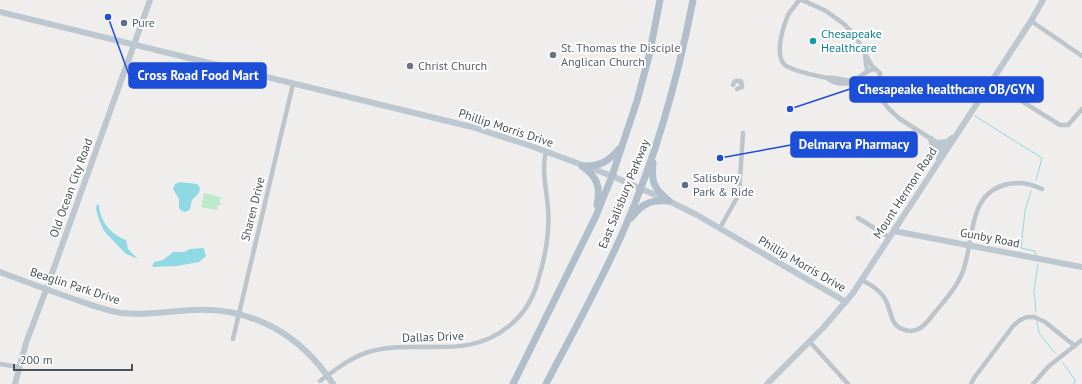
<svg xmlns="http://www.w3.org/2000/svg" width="1082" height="384" viewBox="0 0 1082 384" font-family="'PT Sans',sans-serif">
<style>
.green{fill:#beeacc}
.water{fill:#8fd9e4}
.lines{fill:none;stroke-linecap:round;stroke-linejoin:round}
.stream{stroke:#8fd9e4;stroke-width:1}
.street{stroke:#bcc5cb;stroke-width:4.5}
.secondary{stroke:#bcc7d0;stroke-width:6}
.primary{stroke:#afbeca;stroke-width:7}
.service-dot{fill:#5c6f8a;stroke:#fff;stroke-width:1.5}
.culture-dot{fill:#0f9aa8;stroke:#fff;stroke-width:1.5}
.worship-dot{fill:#6b7280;stroke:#fff;stroke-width:1.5}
.labels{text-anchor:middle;stroke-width:4;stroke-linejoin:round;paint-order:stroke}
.service-label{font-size:12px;fill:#4e5e75;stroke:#fff;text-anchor:start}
.culture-label{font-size:12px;fill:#0d838f;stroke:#fff;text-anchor:start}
.worship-label{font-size:12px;fill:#5b616d;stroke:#fff;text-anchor:start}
.street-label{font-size:12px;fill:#475259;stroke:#fff}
.leader{fill:none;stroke:#1d4ed8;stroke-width:1.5}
.callout-dot{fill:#1d4ed8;stroke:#fff;stroke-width:1.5}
.callout{fill:#1d4ed8;stroke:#1d4ed8;stroke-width:1.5}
.callout-label{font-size:13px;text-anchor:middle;font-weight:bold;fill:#fff}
</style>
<rect width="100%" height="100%" fill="#f0eded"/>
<!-- green -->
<path class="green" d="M204,193L218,196L221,198L219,201L221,203L220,205L217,206L218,209L215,210L201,207Z"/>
<!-- water -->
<path class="water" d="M180,182L197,184L200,188L199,193L192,200L190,209L186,212L182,211L179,208V199L173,189L175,184Z
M97,204L99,205C100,222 111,234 126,240L128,249L138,259L126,254L104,231L98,217L96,208Z
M202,248L204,249L206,256L199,262L177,266L152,267L154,262L163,260L173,252H184L190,249Z"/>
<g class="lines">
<!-- stream -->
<path class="stream" d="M975,116L1042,158L1036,180
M1031,191L1025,211L1021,248L1035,251L1036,255
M1036,312L1034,291L1038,264
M1037,322L1039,333L1055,353
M1063,363L1075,380L1074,384"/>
<!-- street -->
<path class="street" d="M799,0C796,5 791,10 788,15C783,27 774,56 785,65C794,72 815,75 827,78C836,76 843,82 852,80C862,78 866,69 875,69
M802,0L826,11L844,24L856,37L872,66L880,73L879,86L883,101
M1031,21L1082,56
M865,55L867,71
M827,78C841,89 853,80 867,83
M991,82L1060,125H1068L1082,109
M869,84L889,109L900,119L947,149
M733,85L735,81H741L742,87L737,89
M858,218L889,237
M720,228L739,194L743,133
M862,280C871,285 880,290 885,299C892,310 889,326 905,330C917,334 925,325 932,316C943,302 957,288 963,271C974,242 967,196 1004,185C1018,181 1029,183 1042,189
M233,339L293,84
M810,342L848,384
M0,364L19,367
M320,381C335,370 352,356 372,351C419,339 468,361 509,326C523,315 532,300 537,284C545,259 550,235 548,209C547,190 541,170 546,152
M971,384L974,378L1013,326L1020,320L1027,317H1034L1045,322L1075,346
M1033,384L1049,366L1082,340"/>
<!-- secondary -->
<path class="secondary" d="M0,12L472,127L531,146L612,176L669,201L697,215L846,302
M931,139L932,143L940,150L939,160
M936,143L947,142L952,138
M894,231L1082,267
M0,272C24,281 47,290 71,298C88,304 103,310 121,313C147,316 167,311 193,310C253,307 301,335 333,384
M15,384L26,343L46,290L150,0
M767,384L823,328L853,293L1031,21L1043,0"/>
<!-- primary -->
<path class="primary" d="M653,163C651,182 654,189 669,201
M582,166C597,177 601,186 597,205
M582,166C599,167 608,162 619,149
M631,218C643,203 650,200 669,201
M513,384L596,216L612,176L637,101L649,56L660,0
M546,384C573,332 602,281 625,227C657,154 678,78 693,0"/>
</g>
<!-- markers -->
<g class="service-dot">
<circle cx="124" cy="23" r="4"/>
<circle cx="685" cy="185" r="4"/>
</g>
<circle class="culture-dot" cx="813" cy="41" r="4"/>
<g class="worship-dot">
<circle cx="553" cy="55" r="4"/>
<circle cx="410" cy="66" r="4"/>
</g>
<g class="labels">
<!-- service labels -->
<g class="service-label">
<text x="132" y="27">Pure</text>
<text x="693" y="182">Salisbury<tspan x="693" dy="14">Park &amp; Ride</tspan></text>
</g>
<!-- culture labels -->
<g class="culture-label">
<text x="821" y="38">Chesapeake<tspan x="821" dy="14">Healthcare</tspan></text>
</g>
<!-- worship labels -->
<g class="worship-label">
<text x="561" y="52">St. Thomas the Disciple<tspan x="561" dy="14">Anglican Church</tspan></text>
<text x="418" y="70">Christ Church</text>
</g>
<!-- street labels -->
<g class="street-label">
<text transform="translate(506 128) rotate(18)" y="4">Phillip Morris Drive</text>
<text transform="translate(71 188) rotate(-70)" y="4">Old Ocean City Road</text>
<text transform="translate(905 193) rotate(-57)" y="4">Mount Hermon Road</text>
<text transform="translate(624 194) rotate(-68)" y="4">East Salisbury Parkway</text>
<text transform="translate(253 209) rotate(-76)" y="4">Sharen Drive</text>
<text transform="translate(990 238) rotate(11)" y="4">Gunby Road</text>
<text transform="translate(802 264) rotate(30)" y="4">Phillip Morris Drive</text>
<text transform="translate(75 286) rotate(18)" y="4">Beaglin Park Drive</text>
<text transform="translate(433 337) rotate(-2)" y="4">Dallas Drive</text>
</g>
</g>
<!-- callouts -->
<path class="leader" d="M108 17L129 75M790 109L850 89M720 158L791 145"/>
<g class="callout-dot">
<circle cx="108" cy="17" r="4"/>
<circle cx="790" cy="109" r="4"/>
<circle cx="720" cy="158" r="4"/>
</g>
<g class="callout">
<rect x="129" y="63" width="137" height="25" rx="4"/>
<rect x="850" y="77" width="193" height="25" rx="4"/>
<rect x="791" y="132" width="126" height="25" rx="4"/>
</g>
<g class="callout-label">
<text x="198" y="80">Cross Road Food Mart</text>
<text x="946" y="94">Chesapeake healthcare OB/GYN</text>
<text x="854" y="149">Delmarva Pharmacy</text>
</g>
<!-- scale -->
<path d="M14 364v6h118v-6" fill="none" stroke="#475259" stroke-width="2"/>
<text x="20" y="364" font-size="12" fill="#475259" stroke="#ffffff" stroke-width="3" paint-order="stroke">200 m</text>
</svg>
